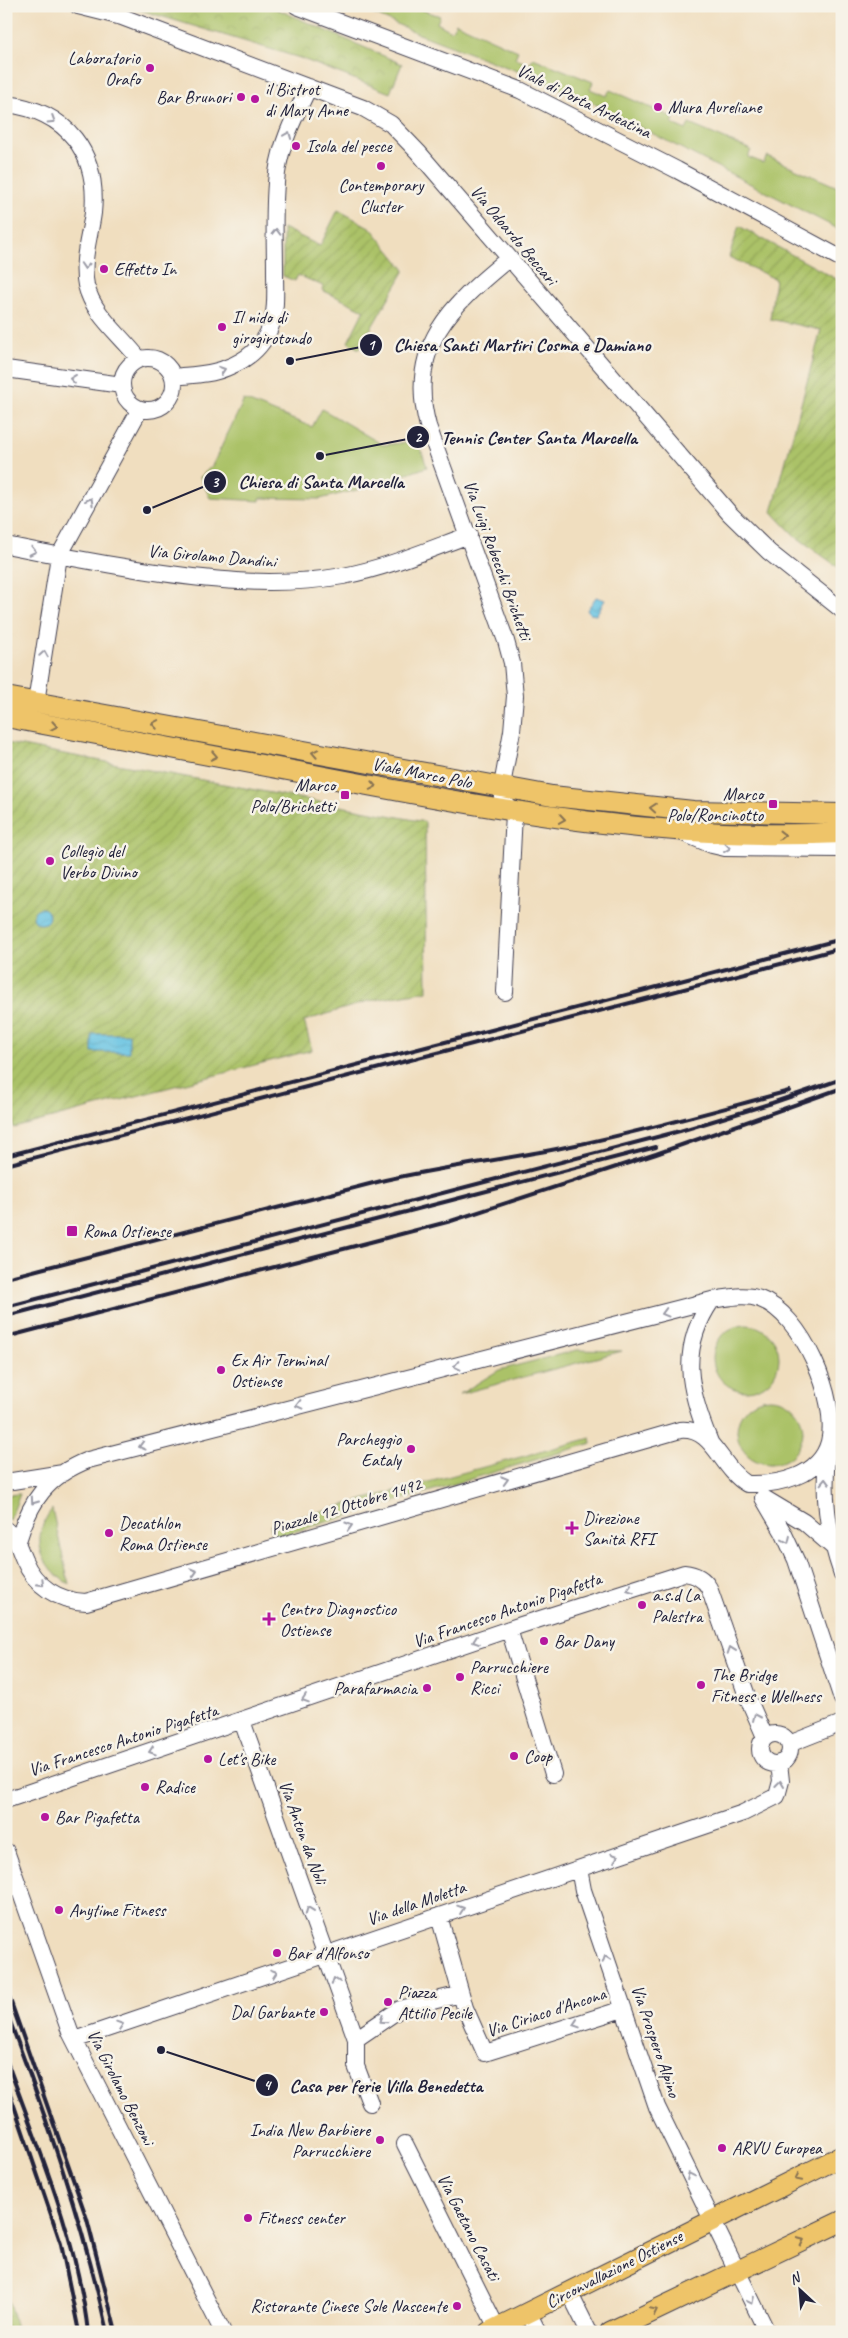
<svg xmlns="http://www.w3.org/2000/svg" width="848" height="2338" viewBox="0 0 848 2338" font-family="Caveat,sans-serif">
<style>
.grass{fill:#abc267;stroke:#667251}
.wetland{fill:url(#wetland-marsh);stroke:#667251}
.park{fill:url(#park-crowns);stroke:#667251}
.garden{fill:url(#garden-furrows);stroke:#667251}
.water{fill:url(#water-waves);stroke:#44728f}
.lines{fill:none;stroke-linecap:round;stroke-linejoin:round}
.minor-casing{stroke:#413e4f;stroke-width:18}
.major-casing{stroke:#413e4f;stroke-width:22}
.minor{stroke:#fff;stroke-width:16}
.major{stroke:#eec469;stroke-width:20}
.rail{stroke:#22223b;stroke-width:4}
.oneway{stroke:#9c9ca7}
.oneway2{stroke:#887352}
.poi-dot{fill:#b5179e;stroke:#f7f3e8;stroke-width:2}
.labels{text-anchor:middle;stroke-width:5;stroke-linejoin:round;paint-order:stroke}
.poi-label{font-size:18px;fill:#22223b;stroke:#f7f3e8;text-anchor:start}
.street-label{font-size:18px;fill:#22223b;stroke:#f7f3e8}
.leader{fill:none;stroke:#22223b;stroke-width:2}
.callout-dot{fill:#22223b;stroke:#f7f3e8;stroke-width:2}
.mark-label{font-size:15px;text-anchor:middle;font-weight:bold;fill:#fff}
.callout-label{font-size:19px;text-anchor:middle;font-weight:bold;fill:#22223b;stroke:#f7f3e8;stroke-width:5;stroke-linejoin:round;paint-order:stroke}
</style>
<defs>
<pattern id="wetland-marsh" width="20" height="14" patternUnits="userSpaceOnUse" patternTransform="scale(1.25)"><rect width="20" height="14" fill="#abc267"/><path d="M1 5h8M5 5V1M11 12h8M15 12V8" fill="none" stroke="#93a65a"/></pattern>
<pattern id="park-crowns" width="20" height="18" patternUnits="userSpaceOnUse" patternTransform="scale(1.25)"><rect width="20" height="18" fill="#abc267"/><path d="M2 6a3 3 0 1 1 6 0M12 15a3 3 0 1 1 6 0" fill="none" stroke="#93a65a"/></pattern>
<pattern id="garden-furrows" width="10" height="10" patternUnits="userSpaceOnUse" patternTransform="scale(1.25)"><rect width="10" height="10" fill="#abc267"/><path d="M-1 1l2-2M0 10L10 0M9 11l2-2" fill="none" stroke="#93a65a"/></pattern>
<pattern id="water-waves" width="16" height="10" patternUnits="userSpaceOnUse" patternTransform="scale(1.25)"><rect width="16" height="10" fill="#65c3e3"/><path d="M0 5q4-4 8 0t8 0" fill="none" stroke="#57a7c4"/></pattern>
</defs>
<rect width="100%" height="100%" fill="#f7f3e8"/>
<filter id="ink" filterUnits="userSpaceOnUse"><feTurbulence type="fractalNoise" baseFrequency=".02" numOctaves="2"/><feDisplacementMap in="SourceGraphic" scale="10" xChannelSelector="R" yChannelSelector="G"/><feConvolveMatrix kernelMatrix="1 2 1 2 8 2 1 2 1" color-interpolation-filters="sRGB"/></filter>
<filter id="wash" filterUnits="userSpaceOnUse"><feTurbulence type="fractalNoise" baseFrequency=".0096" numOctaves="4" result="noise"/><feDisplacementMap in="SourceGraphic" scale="20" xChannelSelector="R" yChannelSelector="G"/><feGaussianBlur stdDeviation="1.12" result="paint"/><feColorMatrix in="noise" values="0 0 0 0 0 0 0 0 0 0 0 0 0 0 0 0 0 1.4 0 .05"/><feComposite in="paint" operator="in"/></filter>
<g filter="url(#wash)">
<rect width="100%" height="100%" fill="#f0debf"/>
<!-- grass -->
<path class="grass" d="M356,6H410L440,16L437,23L451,31L456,23L518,51L515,58L529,65L533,58L593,82L590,89L606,96L610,90L674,118L672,124L686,130L689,124L751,150L748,157L763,163L767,156L842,189V231L593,103L533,77L419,34Z
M244,400L312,427L322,409L383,445L418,441L427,467L369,487L320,499L260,498V501L210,498L200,477L212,466Z
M713 1358a33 33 0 1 1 66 0a33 33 0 1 1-66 0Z
M577,1350L622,1351L460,1394L499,1370Z
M737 1431a33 33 0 1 1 66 0a33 33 0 1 1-66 0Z
M591,1438L592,1443L273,1538L270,1525Z
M20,1494L10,1520L6,1518V1495Z
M52,1509L69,1584C39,1566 30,1538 52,1509Z"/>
<!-- wetland -->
<path class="wetland" d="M6,2291L17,2332H6Z"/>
<!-- park -->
<path class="park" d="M127,6H270L402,64L390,93L300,58Z"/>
<!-- garden -->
<path class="garden" d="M338,210L371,228L405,270L359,349L348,342L364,310L322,290L323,286L298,275L295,281L283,276V228L320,246Z
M739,226L842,282V570L795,536L772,512L821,330L770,319L775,279L729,257Z
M6,743L425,822L427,991L369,1001L304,1021L312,1050L14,1128L11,1120L6,1121Z"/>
<!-- water -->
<path class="water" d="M596,597L605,600L596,615L590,614L587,610Z
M33 916a8 8 0 1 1 16 0a8 8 0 1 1-16 0Z
M92,1034H129V1052H92Z"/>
</g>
<g filter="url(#ink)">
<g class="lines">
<defs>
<path id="minor" d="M78,6L122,17L363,108L391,124L418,152L730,514L769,552L842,610
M297,6L520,90L677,170L842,259
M6,104C67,111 99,153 93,213C90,236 81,261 86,285C93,315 121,335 139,359
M122 384a26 26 0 1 1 52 0a26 26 0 1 1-52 0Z
M6,369L122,385
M174,377C191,375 210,375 226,368C245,361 262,348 270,328C277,311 275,290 275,272C275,239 273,205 277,173C281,142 296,114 309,87
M6,545C50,554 93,562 136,569C205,580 274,588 343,576C386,568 428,550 469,535
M36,702L59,556L140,409
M683,833L712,845L725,848L842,849
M505,992L514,813L503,801L501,791L512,731L515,696L512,663L506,641L428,426C406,346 452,305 508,259
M828,1448C822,1493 827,1531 842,1574
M6,1482L63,1473
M763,1498L783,1532L796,1560L842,1699
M764,1498L804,1522L833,1547
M6,1530C19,1542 17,1544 24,1560C35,1586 58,1601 86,1602L680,1430C714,1427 719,1467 747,1484C777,1485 820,1477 829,1442C839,1400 802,1314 760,1299C744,1293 728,1298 712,1300C678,1349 689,1391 710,1442
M18,1541C30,1501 47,1476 88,1460L712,1300
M509,1629L553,1774
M242,1721L356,2039V2066L370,2103
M760 1749a15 15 0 1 1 30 0a15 15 0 1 1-30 0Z
M789,1744L842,1723
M6,1800L521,1625L684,1573C695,1574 704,1579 709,1588L747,1696L765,1737
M6,1851L70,2032L223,2332
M579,1869L583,1890L657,2107L767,2332
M439,1916L465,2008L485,2053L623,2009
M356,2039L400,2009L461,1994
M74,2040L743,1813L777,1796L781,1781L779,1763
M405,2144L497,2328
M569,2292L589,2332
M528,2312L538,2332"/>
<path id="major" d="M6,697L552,796L693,811L842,814
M6,717C116,738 226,758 336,779C507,812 667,841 842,833
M489,2332L842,2156
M610,2332L842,2221"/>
</defs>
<!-- minor casing -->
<use href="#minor" class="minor-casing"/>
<!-- major casing -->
<use href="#major" class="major-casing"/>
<!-- minor -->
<use href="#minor" class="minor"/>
<!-- major -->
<use href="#major" class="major"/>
<!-- rail -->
<path class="rail" d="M6,1156L842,939
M6,1165L842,948
M6,1278L385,1180C447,1166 509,1159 571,1146C645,1131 717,1110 789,1091
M6,1307L680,1131L772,1103L842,1079
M6,1316L656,1147
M6,1337L451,1221L656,1154L842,1088
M6,1988L87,2219L116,2332
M6,2011C46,2116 83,2222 107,2332
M6,2059C38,2147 77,2237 88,2332
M6,2082L61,2244L79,2332"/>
</g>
<!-- one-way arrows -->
<defs><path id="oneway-chevron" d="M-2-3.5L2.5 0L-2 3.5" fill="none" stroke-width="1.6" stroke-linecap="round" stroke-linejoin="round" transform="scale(1.25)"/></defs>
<g class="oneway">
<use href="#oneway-chevron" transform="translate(52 120) rotate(32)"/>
<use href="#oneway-chevron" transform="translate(288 135) rotate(-68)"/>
<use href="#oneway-chevron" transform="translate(276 232) rotate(-89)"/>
<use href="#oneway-chevron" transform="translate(85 266) rotate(94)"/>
<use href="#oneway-chevron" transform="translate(222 370) rotate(-18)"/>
<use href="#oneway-chevron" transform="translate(73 379) rotate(-173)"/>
<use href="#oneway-chevron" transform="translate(90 501) rotate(-61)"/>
<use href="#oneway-chevron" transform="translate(33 551) rotate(12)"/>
<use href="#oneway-chevron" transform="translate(44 654) rotate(-81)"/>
<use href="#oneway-chevron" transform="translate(727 848) rotate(7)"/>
<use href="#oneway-chevron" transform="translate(665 1313) rotate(165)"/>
<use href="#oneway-chevron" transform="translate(457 1366) rotate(166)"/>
<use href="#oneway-chevron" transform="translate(299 1405) rotate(166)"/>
<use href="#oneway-chevron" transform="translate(142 1446) rotate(165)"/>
<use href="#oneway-chevron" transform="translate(505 1480) rotate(-16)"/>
<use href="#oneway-chevron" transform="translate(825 1482) rotate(-88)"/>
<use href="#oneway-chevron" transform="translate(34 1501) rotate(125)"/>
<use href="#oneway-chevron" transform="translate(349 1526) rotate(-17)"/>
<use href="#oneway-chevron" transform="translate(787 1540) rotate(65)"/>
<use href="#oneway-chevron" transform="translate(194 1572) rotate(-16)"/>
<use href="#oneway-chevron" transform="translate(41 1583) rotate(45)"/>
<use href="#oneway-chevron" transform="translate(630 1589) rotate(162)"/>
<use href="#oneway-chevron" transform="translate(476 1641) rotate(161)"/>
<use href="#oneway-chevron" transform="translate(731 1650) rotate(-109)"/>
<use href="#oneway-chevron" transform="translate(305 1699) rotate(161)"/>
<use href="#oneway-chevron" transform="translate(756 1717) rotate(-114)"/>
<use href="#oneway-chevron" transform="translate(152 1751) rotate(162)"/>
<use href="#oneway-chevron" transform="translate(780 1784) rotate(-83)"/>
<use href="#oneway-chevron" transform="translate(615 1857) rotate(-19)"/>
<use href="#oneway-chevron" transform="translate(461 1909) rotate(-19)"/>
<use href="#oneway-chevron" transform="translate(309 1910) rotate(-110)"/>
<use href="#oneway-chevron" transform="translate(606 1959) rotate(-109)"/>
<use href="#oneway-chevron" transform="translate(274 1973) rotate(-19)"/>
<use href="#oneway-chevron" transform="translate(335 1981) rotate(-110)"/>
<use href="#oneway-chevron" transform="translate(383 2020) rotate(146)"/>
<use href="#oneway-chevron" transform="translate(576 2024) rotate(162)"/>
<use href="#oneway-chevron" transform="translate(120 2025) rotate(-19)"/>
<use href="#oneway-chevron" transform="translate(690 2176) rotate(-116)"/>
<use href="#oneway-chevron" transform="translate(751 2301) rotate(64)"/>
</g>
<g class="oneway2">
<use href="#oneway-chevron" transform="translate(155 724) rotate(-170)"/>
<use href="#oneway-chevron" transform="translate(54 726) rotate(11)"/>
<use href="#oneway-chevron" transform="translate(315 753) rotate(-169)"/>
<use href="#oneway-chevron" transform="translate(214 756) rotate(11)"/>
<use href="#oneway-chevron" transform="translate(373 786) rotate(11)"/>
<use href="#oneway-chevron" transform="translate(653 808) rotate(-175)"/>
<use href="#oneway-chevron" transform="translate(562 819) rotate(8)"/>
<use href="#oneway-chevron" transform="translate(782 835)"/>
<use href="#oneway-chevron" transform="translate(798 2178) rotate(154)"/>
<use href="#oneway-chevron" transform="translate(801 2241) rotate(-25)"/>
<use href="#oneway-chevron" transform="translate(654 2311) rotate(-26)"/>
</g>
</g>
<!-- markers -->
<g class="poi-dot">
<circle cx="150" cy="68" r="5"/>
<circle cx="241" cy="97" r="5"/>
<circle cx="255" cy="99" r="5"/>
<circle cx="658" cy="107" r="5"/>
<circle cx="296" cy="146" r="5"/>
<circle cx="381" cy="166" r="5"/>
<circle cx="104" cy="269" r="5"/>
<circle cx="222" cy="327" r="5"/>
<rect x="340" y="790" width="10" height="10" rx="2.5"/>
<rect x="768" y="799" width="10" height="10" rx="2.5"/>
<circle cx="50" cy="861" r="5"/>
<rect x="66" y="1225" width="12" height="12" rx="2.5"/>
<circle cx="221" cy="1370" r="5"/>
<circle cx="411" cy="1449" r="5"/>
<path d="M569.5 1520.5h5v5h5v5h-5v5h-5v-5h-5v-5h5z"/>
<circle cx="109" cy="1533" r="5"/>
<circle cx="642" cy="1605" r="5"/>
<path d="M266.5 1611.5h5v5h5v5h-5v5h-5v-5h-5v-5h5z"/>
<circle cx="544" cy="1641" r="5"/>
<circle cx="460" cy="1677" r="5"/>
<circle cx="701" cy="1685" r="5"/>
<circle cx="427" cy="1688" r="5"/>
<circle cx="514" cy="1756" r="5"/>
<circle cx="208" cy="1759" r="5"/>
<circle cx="145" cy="1787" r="5"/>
<circle cx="45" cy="1817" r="5"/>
<circle cx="59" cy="1910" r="5"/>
<circle cx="277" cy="1953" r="5"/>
<circle cx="388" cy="2002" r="5"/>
<circle cx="324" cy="2012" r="5"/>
<circle cx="380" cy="2140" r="5"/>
<circle cx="722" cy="2148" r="5"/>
<circle cx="248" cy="2218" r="5"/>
<circle cx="457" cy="2306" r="5"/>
</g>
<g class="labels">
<!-- poi labels -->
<g class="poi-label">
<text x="140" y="64" text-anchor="end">Laboratorio<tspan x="140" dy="21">Orafo</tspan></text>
<text x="265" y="95">il Bistrot<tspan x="265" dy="21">di Mary Anne</tspan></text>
<text x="231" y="103" text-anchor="end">Bar Brunori</text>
<text x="668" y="113">Mura Aureliane</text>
<text x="306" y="152">Isola del pesce</text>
<text x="381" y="191" text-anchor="middle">Contemporary<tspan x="381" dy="21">Cluster</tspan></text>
<text x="114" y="275">Effetto In</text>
<text x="232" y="323">Il nido di<tspan x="232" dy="21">girogirotondo</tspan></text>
<text x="335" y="791" text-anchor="end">Marco<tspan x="335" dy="21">Polo/Brichetti</tspan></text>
<text x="763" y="800" text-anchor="end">Marco<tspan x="763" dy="21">Polo/Roncinotto</tspan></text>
<text x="60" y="857">Collegio del<tspan x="60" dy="21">Verbo Divino</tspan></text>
<text x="83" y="1237">Roma Ostiense</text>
<text x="231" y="1366">Ex Air Terminal<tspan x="231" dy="21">Ostiense</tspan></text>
<text x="401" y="1445" text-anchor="end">Parcheggio<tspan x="401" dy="21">Eataly</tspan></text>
<text x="583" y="1524">Direzione<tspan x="583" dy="21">Sanità RFI</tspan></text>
<text x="119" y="1529">Decathlon<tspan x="119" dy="21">Roma Ostiense</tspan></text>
<text x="652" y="1601">a.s.d La<tspan x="652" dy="21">Palestra</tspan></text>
<text x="280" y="1615">Centro Diagnostico<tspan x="280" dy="21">Ostiense</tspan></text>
<text x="554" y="1647">Bar Dany</text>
<text x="470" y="1673">Parrucchiere<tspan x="470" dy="21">Ricci</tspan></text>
<text x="711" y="1681">The Bridge<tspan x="711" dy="21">Fitness e Wellness</tspan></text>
<text x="417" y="1694" text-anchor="end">Parafarmacia</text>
<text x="524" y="1762">Coop</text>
<text x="218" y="1765">Let's Bike</text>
<text x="155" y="1793">Radice</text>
<text x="55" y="1823">Bar Pigafetta</text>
<text x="69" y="1916">Anytime Fitness</text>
<text x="287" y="1959">Bar d'Alfonso</text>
<text x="398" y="1998">Piazza<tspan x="398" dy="21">Attilio Pecile</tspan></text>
<text x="314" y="2018" text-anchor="end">Dal Garbante</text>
<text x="370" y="2136" text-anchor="end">India New Barbiere<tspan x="370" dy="21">Parrucchiere</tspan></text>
<text x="732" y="2154">ARVU Europea</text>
<text x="258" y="2224">Fitness center</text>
<text x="447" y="2312" text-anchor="end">Ristorante Cinese Sole Nascente</text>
</g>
<!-- street labels -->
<g class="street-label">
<text transform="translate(584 101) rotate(26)" y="6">Viale di Porta Ardeatina</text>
<text transform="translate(514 235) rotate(50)" y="6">Via Odoardo Beccari</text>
<text transform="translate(212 556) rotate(5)" y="6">Via Girolamo Dandini</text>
<text transform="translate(498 560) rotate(70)" y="6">Via Luigi Robecchi Brichetti</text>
<text transform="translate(422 773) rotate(11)" y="6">Viale Marco Polo</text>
<text transform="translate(346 1506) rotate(-17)" y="6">Piazzale 12 Ottobre 1492</text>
<text transform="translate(507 1610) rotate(-19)" y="6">Via Francesco Antonio Pigafetta</text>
<text transform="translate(123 1740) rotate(-18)" y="6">Via Francesco Antonio Pigafetta</text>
<text transform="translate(303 1832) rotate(70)" y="6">Via Anton da Noli</text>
<text transform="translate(416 1903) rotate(-19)" y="6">Via della Moletta</text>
<text transform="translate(546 2012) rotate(-18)" y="6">Via Ciriaco d'Ancona</text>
<text transform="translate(656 2041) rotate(71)" y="6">Via Prospero Alpino</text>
<text transform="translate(121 2087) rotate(63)" y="6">Via Girolamo Benzoni</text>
<text transform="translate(469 2227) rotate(63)" y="6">Via Gaetano Casati</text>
<text transform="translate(614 2269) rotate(-27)" y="6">Circonvallazione Ostiense</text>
</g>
</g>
<!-- callouts -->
<path class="leader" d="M290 361L371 345M320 456L418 437M147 510L215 482M161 2050L267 2085"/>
<g class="callout-dot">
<circle cx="290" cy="361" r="5"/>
<circle cx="320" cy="456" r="5"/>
<circle cx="147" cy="510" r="5"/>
<circle cx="161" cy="2050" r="5"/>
<circle cx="371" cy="345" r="12"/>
<circle cx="418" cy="437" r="12"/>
<circle cx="215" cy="482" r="12"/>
<circle cx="267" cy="2085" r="12"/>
</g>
<g class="mark-label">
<text x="371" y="350">1</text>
<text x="418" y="442">2</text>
<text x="215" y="487">3</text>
<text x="267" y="2090">4</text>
</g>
<g class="callout-label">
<text x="522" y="351">Chiesa Santi Martiri Cosma e Damiano</text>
<text x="539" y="444">Tennis Center Santa Marcella</text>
<text x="321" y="488">Chiesa di Santa Marcella</text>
<text x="386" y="2092">Casa per ferie Villa Benedetta</text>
</g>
<!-- margin -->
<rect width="848" height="2338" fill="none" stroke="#f7f3e8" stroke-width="25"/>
<!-- north arrow -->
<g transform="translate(800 2290) rotate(334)" stroke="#f7f3e8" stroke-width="4" paint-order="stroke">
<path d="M0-4L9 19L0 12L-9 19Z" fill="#22223b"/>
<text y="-8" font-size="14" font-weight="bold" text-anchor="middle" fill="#22223b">N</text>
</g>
</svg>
